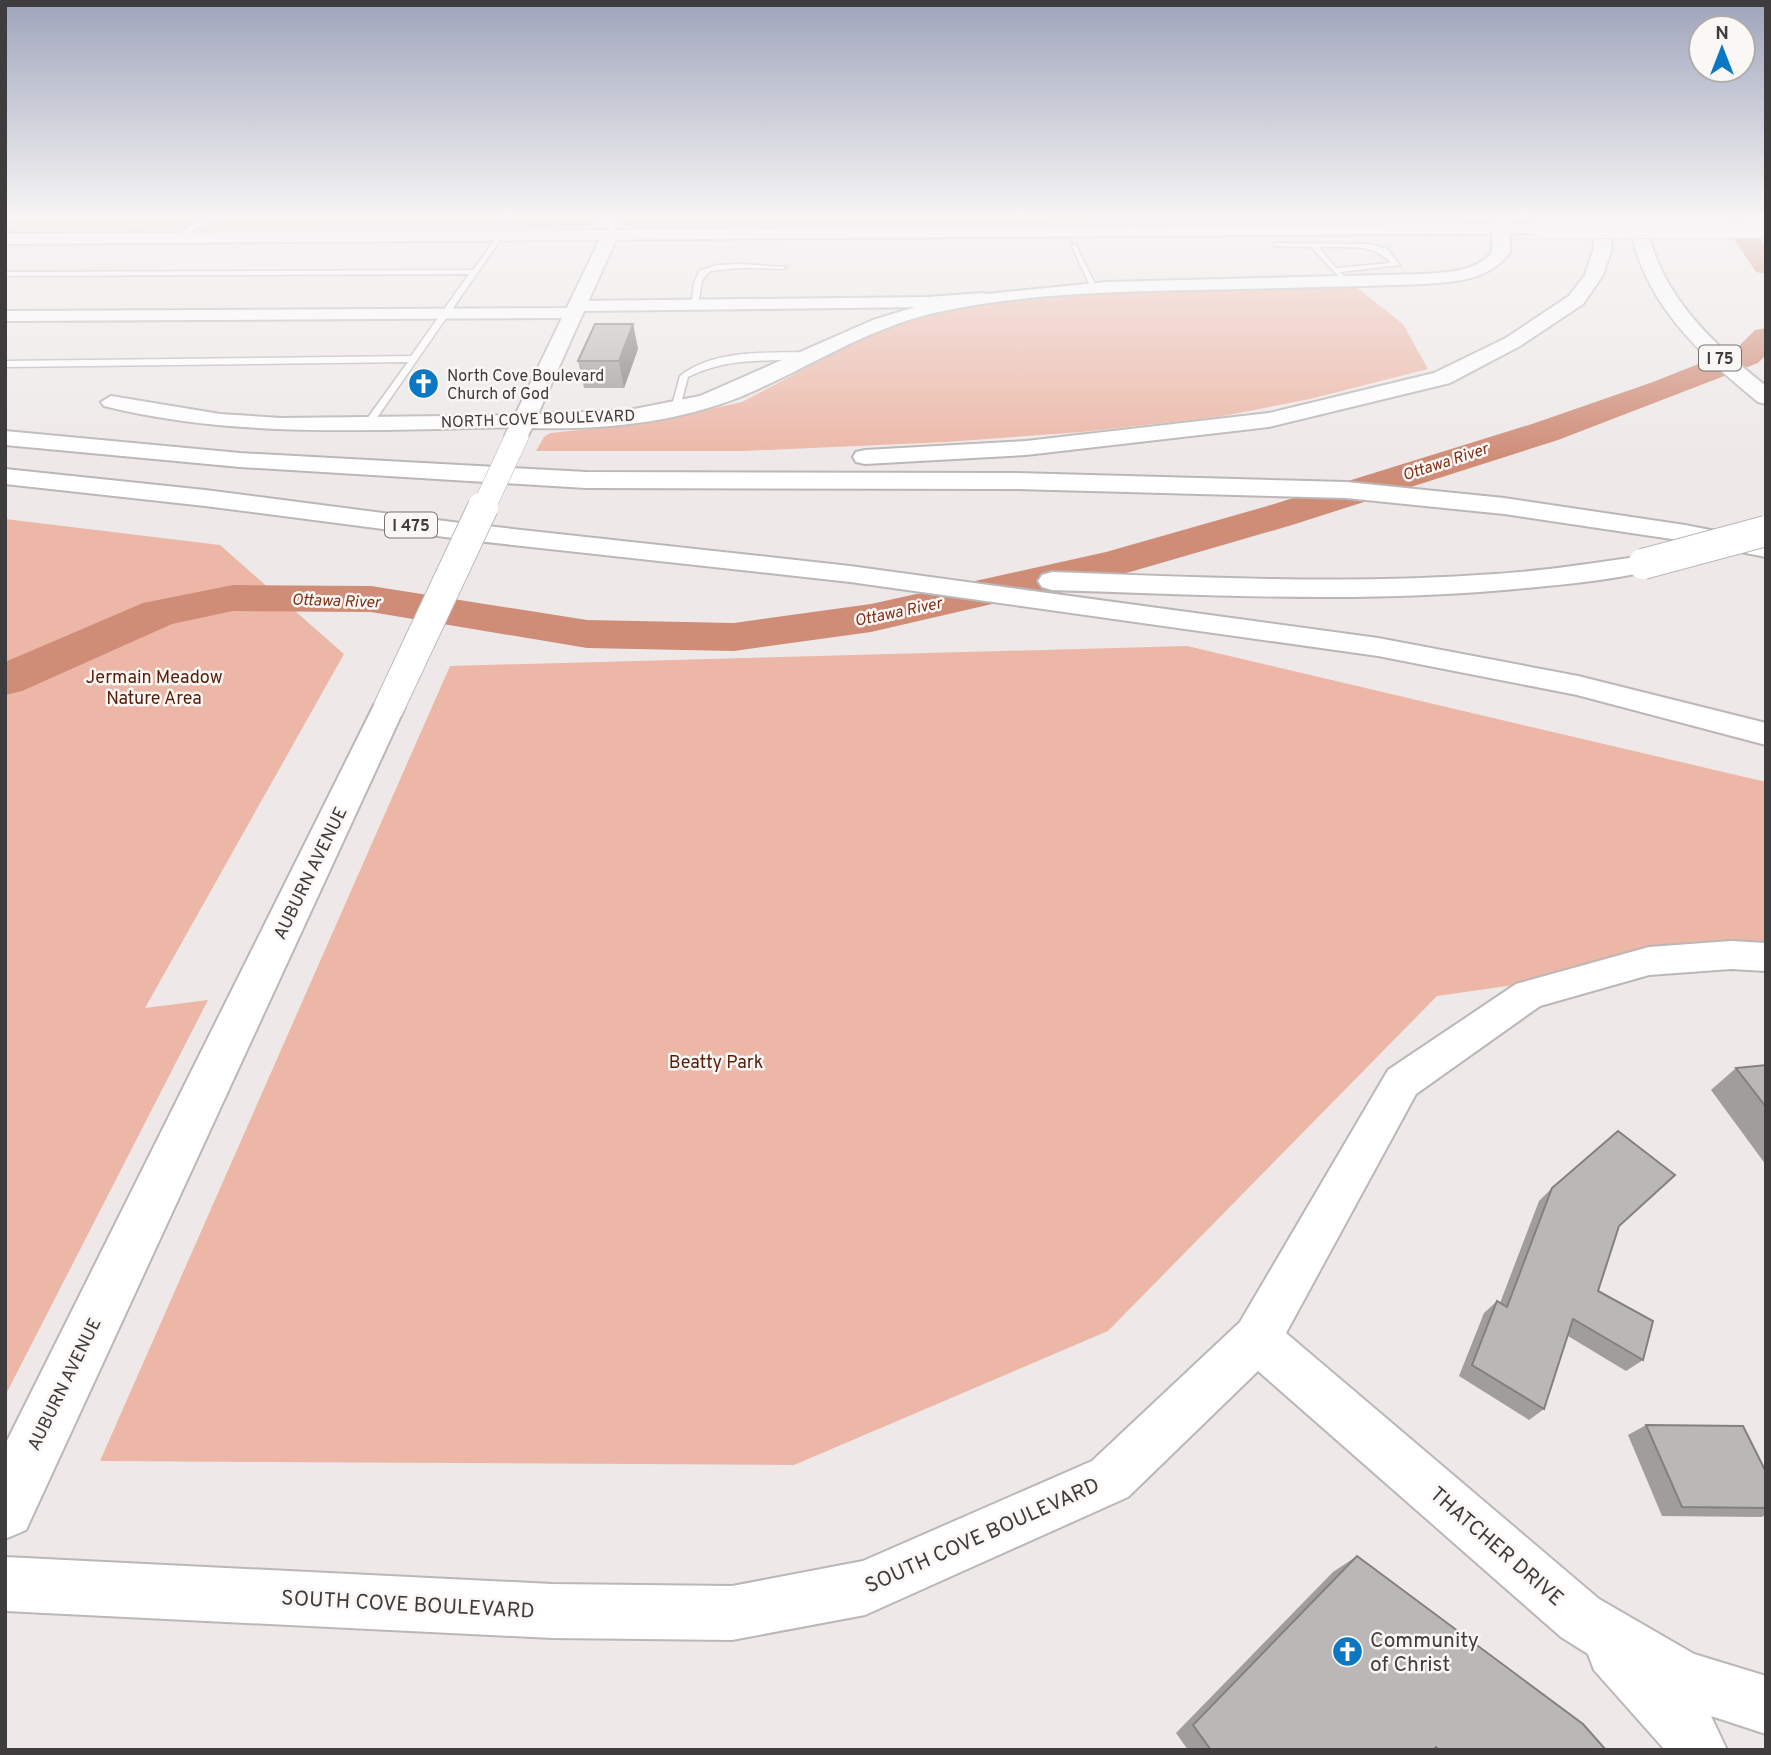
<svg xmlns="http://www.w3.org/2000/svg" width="1771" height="1755" viewBox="0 0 1771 1755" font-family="Overpass,sans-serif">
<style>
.green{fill:#ecb7a7}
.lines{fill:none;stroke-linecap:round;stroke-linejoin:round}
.river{fill:#cf8c77;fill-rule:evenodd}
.service-casing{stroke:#bbb7b6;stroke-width:3}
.minor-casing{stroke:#bbb7b6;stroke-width:4}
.tertiary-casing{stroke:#bbb7b6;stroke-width:4}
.secondary-casing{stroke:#bbb7b6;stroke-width:4}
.motorway-casing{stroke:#bbb7b6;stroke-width:4}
.service{fill:#fff;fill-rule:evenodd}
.minor{fill:#fff;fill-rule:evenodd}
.tertiary{fill:#fff;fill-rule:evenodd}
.secondary{fill:#fff;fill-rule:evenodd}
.motorway{fill:#fff;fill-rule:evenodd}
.tertiary-bridge-far1-casing{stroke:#bbb7b6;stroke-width:24;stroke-linecap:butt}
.tertiary-bridge-casing{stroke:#bbb7b6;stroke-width:32;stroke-linecap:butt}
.secondary-bridge-casing{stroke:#bbb7b6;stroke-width:20;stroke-linecap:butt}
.motorway-bridge-casing{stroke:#bbb7b6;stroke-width:32;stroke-linecap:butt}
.tertiary-bridge-far1{stroke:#fff;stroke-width:23}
.tertiary-bridge{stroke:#fff;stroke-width:30}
.secondary-bridge{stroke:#fff;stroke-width:18}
.motorway-bridge{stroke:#fff;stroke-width:30}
.wall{fill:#a19d9d}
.shaded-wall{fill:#83807f}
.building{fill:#bbb7b6;stroke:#83807f;stroke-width:2}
.labels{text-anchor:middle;stroke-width:5;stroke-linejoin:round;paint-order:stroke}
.shield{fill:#fbf7f5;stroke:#777474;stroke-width:2}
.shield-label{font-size:16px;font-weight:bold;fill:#3e3c3c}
.far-poi-label{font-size:16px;fill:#3e3c3c;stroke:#fbf7f5;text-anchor:start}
.far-street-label{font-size:16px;fill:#3e3c3c;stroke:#fbf7f5}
.far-water-label{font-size:16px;font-style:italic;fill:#7e2d14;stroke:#fbf7f5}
.park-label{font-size:18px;fill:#591c09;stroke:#fbf7f5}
.street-label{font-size:18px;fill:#3e3c3c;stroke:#fbf7f5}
.near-street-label{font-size:21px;fill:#3e3c3c;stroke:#fbf7f5}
.near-poi-label{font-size:21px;fill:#3e3c3c;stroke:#fbf7f5;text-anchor:start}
</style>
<rect width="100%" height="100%" fill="#eee9e8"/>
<!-- green -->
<path class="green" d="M5,214H1447L1450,216C1384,225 1316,217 1250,219C1044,226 838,226 631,227L620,224L619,219H594L590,227L5,232Z
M1355,286L1403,324L1428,369L1310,399L1218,417L1082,432L946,442L743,451H536L544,437L550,433L646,423L742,402L880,329L959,307L1084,295Z
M5,519L220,545L344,654L145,1008L208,1000L5,1396Z
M1187,646L1766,782V949L1437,996L1108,1331L794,1465L100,1461L450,666Z"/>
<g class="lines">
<!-- river -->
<path class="river" d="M1717,214H1742L1766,247V274L1756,272Z
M1766,328V355L1758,363L1558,440L1292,525L1130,572L871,632L734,651L587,648L371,612L233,611L172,624L22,691L5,695V662L143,603L233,585L371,586L587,620L734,623L871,604L1106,552L1264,507L1532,424L1653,382L1736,349L1755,330Z"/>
<defs>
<path id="service" d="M218,214H230L208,220L179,239L174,238L204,218Z
M613,214H619L613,235L610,237L607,235Z
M498,235L503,236L372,425L364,423L408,362L5,367V361L411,356L469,274L5,276V272L473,270Z
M1275,243L1369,244L1387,249L1400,265L1340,272L1349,281L1345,283L1311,247L1273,246ZM1319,247C1344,248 1373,242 1391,263L1336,268Z
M1071,244L1076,245L1098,290L1091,288Z
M740,264L787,267L783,269L740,268L710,271L702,280L698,305L691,307L694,284L699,271L717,265Z
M808,352L812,355L811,357C764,364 734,355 688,377L679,411L671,409L680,376C714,349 767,353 808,352Z"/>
<path id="minor" d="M983,293L989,295L991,298L989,301L928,307L581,311L580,317L574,318L5,321V311L569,308L570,302L576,301L928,297Z
M111,396L220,414L281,418L523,415L530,417L533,421L530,425L523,427C384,429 241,440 104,406L101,402Z
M1731,941L1766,943V971L1731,969L1649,975L1540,1006L1416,1094L1286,1333L1599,1599L1694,1654L1766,1676V1734L1711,1716L1727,1750H1665L1594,1670L1588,1654L1561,1637L1258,1371L1128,1497L865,1615L732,1640L552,1638L5,1611V1557L552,1584L732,1586L863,1561L1092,1461L1240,1322L1388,1070L1516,984L1649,947Z"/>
<path id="tertiary" d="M1493,214H1509L1510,252C1490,280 1456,282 1424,284C1346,287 1269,288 1191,290C1106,292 1018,294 934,313C865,329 805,370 740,397C674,423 602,430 532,428L525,441H509L505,436L602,235L610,230L618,235L538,414L629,410L700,396L873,320L925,304L967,296L1106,282L1424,274C1448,272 1476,272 1492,252Z
M389,697L401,700L405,707L26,1530L5,1539V1445L373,707L377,700Z"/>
<path id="secondary" d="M1541,224L1549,229L1547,233L5,244V234Z"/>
<path id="motorway" d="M1597,214H1613L1611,251L1603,275L1583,304L1520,346L1450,383L1269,427L1026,455L865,464L856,462L853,457L856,452L865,450L1026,441L1269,413L1434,373L1506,338L1569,296L1585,275L1593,251Z
M1629,214H1645C1654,289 1709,341 1766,386V404L1758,402C1698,353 1636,296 1629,214Z
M5,431L240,453L586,472L1017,473L1346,482L1504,498L1685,525L1766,541V557L1685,541L1504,514L1346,498L1017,489L586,488L240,467L5,445Z
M5,469L205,490L468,524L850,566L1378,638L1578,676L1766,723V745L1577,695L1378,656L850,582L468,540L205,506L5,484Z
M1643,556L1653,558L1657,564L1653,570C1612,580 1568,584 1526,588C1369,604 1210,595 1052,590L1042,587L1038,581L1042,575L1052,572C1199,577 1347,585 1495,574C1545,571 1594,563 1643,556Z"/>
</defs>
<!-- service casing -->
<use href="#service" class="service-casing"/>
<!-- minor casing -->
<use href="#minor" class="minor-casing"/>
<!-- tertiary casing -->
<use href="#tertiary" class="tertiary-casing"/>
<!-- secondary casing -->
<use href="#secondary" class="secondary-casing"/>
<!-- motorway casing -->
<use href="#motorway" class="motorway-casing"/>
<!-- service -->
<use href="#service" class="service"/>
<!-- minor -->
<use href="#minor" class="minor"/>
<!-- tertiary -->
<use href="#tertiary" class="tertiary"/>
<!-- secondary -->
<use href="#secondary" class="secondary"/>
<!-- motorway -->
<use href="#motorway" class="motorway"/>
<defs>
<path id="tertiary-bridge-far1" d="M483,509L517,436"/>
<path id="tertiary-bridge" d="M389,707L483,507"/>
<path id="secondary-bridge" d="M1541,229H1766"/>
<path id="motorway-bridge" d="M1643,564L1766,531"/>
</defs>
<!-- tertiary-bridge-far1 casing -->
<use href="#tertiary-bridge-far1" class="tertiary-bridge-far1-casing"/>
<!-- tertiary-bridge casing -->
<use href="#tertiary-bridge" class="tertiary-bridge-casing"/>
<!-- secondary-bridge casing -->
<use href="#secondary-bridge" class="secondary-bridge-casing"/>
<!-- motorway-bridge casing -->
<use href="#motorway-bridge" class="motorway-bridge-casing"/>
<!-- tertiary-bridge-far1 -->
<use href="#tertiary-bridge-far1" class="tertiary-bridge-far1"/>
<!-- tertiary-bridge -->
<use href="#tertiary-bridge" class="tertiary-bridge"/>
<!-- secondary-bridge -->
<use href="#secondary-bridge" class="secondary-bridge"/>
<!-- motorway-bridge -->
<use href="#motorway-bridge" class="motorway-bridge"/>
</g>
<!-- wall -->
<path class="wall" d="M633,324L638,349L624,388H584L578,361Z
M1766,1065V1165L1711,1090L1736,1068Z
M1552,1188L1619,1226L1598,1291L1643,1360L1626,1371L1568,1336L1544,1409L1529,1420L1459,1376L1484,1313L1497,1301L1500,1303L1539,1201Z
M1646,1425L1766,1472V1515L1761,1517L1662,1516L1628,1435Z
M1357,1556L1606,1750H1188L1176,1733L1333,1572Z"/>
<!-- shaded-wall -->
<path class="shaded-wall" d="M633,324L638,349L624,388L619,361Z"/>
<!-- building -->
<path class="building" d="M595,324H633L619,361H578Z
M1766,1065V1107L1736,1068Z
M1618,1131L1675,1175L1619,1226L1598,1291L1653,1321L1643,1360L1573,1319L1544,1409L1472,1365L1497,1301L1507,1307L1552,1188Z
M1646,1425L1743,1426L1766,1472V1508L1682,1507Z
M1357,1556L1583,1724L1606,1750H1439L1436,1747L1434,1750H1211L1193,1725Z"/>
<!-- sky -->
<linearGradient id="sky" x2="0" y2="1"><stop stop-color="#9ea4bb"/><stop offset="0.47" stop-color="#f7f5f5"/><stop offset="1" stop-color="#f7f5f5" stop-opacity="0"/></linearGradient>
<rect width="1771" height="460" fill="url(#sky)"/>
<!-- icons -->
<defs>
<symbol id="church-disc" viewBox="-11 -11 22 22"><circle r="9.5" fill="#0c78c3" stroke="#fbf7f5"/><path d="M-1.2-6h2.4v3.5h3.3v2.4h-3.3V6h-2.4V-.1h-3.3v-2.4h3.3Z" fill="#fff"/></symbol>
</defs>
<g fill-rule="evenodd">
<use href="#church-disc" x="406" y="366" width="35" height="35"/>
<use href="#church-disc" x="1330" y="1634" width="35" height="35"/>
</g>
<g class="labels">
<!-- shield labels -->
<g class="shield">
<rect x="1699" y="345.5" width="42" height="25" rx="5"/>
<rect x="385" y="512.5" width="52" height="25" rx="5"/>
</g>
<g class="shield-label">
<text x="1720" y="364">I 75</text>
<text x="411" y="531">I 475</text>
</g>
<!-- far-poi labels -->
<g class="far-poi-label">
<text x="447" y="381">North Cove Boulevard<tspan x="447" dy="18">Church of God</tspan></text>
</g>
<!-- far-street labels -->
<g class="far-street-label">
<text transform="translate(538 418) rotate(-2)" y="6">NORTH COVE BOULEVARD</text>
</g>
<!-- far-water labels -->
<g class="far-water-label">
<text transform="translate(1445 461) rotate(-18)" y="6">Ottawa River</text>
<text transform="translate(336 600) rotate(2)" y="6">Ottawa River</text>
<text transform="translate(898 611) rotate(-12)" y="6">Ottawa River</text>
</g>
<!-- park labels -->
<g class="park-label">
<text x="154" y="683">Jermain Meadow<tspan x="154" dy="21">Nature Area</tspan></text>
<text x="716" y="1068">Beatty Park</text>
</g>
<!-- street labels -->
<g class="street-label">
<text transform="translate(310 873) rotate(-64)" y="6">AUBURN AVENUE</text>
<text transform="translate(64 1384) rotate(-64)" y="6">AUBURN AVENUE</text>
</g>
<!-- near-street labels -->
<g class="near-street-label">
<text transform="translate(982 1535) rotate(-24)" y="7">SOUTH COVE BOULEVARD</text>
<text transform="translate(1497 1546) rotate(41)" y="7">THATCHER DRIVE</text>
<text transform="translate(408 1604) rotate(3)" y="7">SOUTH COVE BOULEVARD</text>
</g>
<!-- near-poi labels -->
<g class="near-poi-label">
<text x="1370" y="1647">Community<tspan x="1370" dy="24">of Christ</tspan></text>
</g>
</g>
<!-- border -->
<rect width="1771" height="1755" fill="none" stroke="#3e3c3c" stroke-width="14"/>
<!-- north arrow -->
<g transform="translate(1722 49)"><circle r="33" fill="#fbf7f5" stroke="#afacab" stroke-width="2"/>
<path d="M0-5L12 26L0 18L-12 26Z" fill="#0c78c3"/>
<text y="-10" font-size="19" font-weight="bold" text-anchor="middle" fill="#3e3c3c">N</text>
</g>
</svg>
